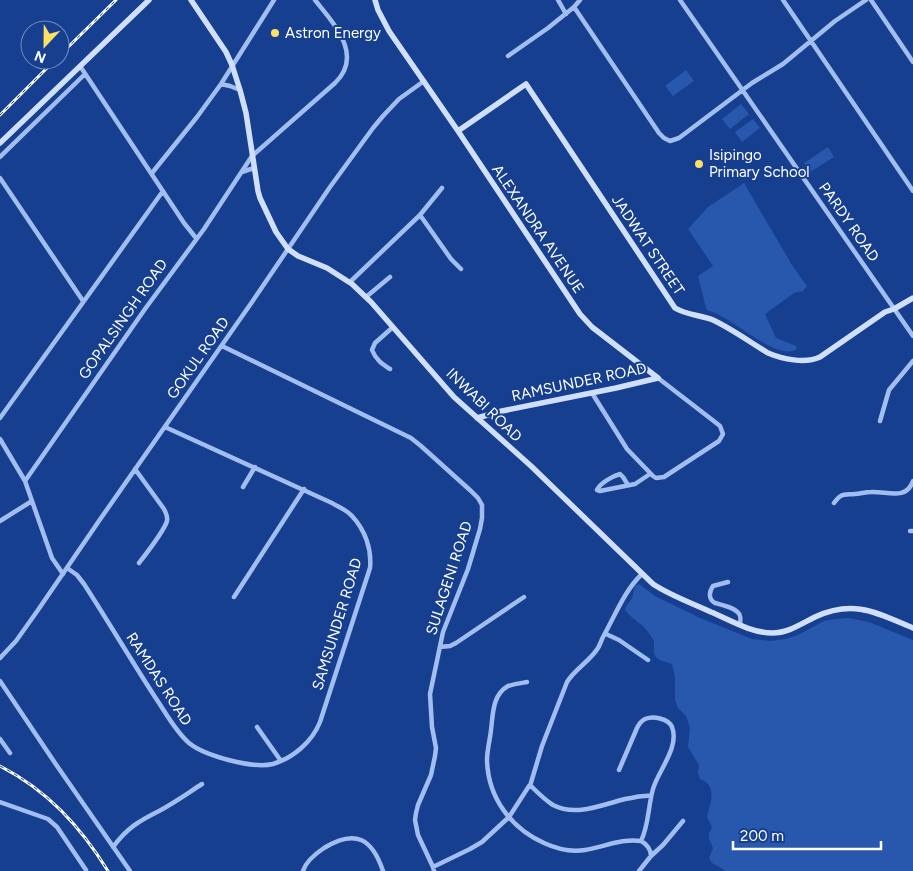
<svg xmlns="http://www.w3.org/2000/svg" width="913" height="871" viewBox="0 0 913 871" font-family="Figtree,sans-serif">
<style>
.green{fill:#2857ae}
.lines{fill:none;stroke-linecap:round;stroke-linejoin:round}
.street{stroke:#a2bef0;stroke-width:4.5}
.secondary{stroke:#d0dffb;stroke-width:5.5}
.rail-casing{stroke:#fff;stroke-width:3}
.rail{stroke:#163f90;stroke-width:1;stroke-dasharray:4;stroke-linecap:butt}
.poi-dot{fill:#ffe162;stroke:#163f90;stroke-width:2}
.labels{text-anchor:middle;stroke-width:4;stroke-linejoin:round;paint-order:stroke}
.poi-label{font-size:15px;fill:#fff;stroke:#163f90;text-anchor:start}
.street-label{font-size:15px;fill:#fff;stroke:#163f90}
</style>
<rect width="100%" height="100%" fill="#163f90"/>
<!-- green -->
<path class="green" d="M686,70L694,81L673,96L665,86Z
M741,104L749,114L730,129L722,119Z
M753,119L760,128L742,142L735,132Z
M828,147L834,157L810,172L804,163Z
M744,183L792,265L807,286L803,291L794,293L765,314L776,338L796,346L797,349C781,360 745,330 731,322C724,317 716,313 707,310L706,308L698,276L713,266L688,229L708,207Z
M639,584L655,596L700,618L752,639L771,641L785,639L798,635L824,621L835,619L848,618L869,622L913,640V871H726L712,863L709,858L713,848L709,839V834L712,827L707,817C709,808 716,791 707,783C705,781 702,780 700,779L698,772L699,765L688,747L690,728L686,716L678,708L675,700V678L672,664C667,662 660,661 657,658C651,653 656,645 653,639C650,635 647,630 643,626C637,621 630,617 625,610L626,607L632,598L635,586Z"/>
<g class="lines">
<!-- street -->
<path class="street" d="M558,0L566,14
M680,0L913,336
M783,0L913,191
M871,0L913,62
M574,7L659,133L664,138L670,141L679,138L752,83L783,64L835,21L866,0
M508,56L548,28L574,7L580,0
M80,66L184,223L196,238
M221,84L230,86L240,90
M0,157L85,74
M242,172L254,168
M152,173L197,117L221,84L274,0
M0,178L83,301
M420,215L451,259L461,269
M350,282L420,215L442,188
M366,297L390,277
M222,346L411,438L421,446L471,491L478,498L482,505V518L480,529L468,569L443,632L430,694L432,727L436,748L435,756L431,775L418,805L416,813L415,820L418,835L433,867L434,871
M390,369C382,364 376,360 372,350L375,343L393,327
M592,393L627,449L653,476L656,478L664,477L719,441L723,434L720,426L715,422L658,378
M0,418L163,191
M880,421L889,390L913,361
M0,439L25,481L52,558L63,574
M135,469L164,509C166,513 168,517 167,521C164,531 146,554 139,563
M25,481L145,309L204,229L252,156L335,83C364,55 334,24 315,0
M628,485L623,477L620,474C613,476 600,483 597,490L600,491L635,484L650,474
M243,487L255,467
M834,503C841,493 843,495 855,494C860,494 865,492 871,492C887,491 906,501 913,481
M0,521L32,501
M910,531H913
M67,568L77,575L84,584C108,621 131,660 155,697C166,713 175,731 189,743C205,756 253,769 273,764C293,758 312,742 320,722L370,568C372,549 365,530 352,516C347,510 338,507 332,503L165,427
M728,582L713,586C709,592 708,599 715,603C722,605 738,608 740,616C741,617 740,623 740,624
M234,597L304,489
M606,634L619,640L648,660
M440,647L450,646L456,643L524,597
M0,658L16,641L38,610L101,518L252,302L330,187L373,128L383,116L399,99L424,81
M0,681L55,763L130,871
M527,682C521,683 514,684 508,686C492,695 493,715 491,730C490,740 487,750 487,760C488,798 511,828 544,843C557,849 572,852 585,850C604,847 622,838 641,841C647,844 651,850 651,856L639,871
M257,727L281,761
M0,739L10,753
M619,770L637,728C639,724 641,721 645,719C653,716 668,718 672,727C680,747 658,771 653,789C648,806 649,825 641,841
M530,786L542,746L567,682C575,669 590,661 598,648C600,645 601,641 603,637C615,616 624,591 642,574
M0,802L48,819L57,827L86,870
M113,847C127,828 139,821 159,811C174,803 188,793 202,784
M651,856L663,845L683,821
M433,867L470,849L482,842L509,817L529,786L532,787C538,793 545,800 553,805C576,817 601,805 625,799C633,798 642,795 651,796
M303,871C306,861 315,854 324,848C355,829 372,838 383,871"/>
<!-- secondary -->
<path class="secondary" d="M191,0L226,52L232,65L240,90L246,113L258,191L260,198L276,232L288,249L298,256L327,268L352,284L371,302L454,397L531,466L653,584C671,596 692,603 711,612C730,620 751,633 772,633C788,633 801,624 815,617C854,599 877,613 913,628
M375,0L378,10L389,31L458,131L580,314L592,327L658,378
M458,131L526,84L675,308C686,315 701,315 713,320C732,329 750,342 768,353C782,359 805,364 820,357L885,312L894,309L913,298
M0,143L149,0
M477,418L502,411L616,388L658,378"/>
<defs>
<path id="rail" d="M60,55L116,0
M0,115L55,60
M0,766C47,790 80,826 108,871"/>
</defs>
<!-- rail casing -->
<use href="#rail" class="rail-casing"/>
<!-- rail -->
<use href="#rail" class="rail"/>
</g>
<!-- markers -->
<g class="poi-dot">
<circle cx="275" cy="33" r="5"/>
<circle cx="699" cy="164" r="5"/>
</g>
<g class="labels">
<!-- poi labels -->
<g class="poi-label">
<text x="285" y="38">Astron Energy</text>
<text x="709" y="160">Isipingo<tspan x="709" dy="17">Primary School</tspan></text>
</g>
<!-- street labels -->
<g class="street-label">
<text transform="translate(849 222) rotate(55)" y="5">PARDY ROAD</text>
<text transform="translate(538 229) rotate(56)" y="5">ALEXANDRA AVENUE</text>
<text transform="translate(648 245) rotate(56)" y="5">JADWAT STREET</text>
<text transform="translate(123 319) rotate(-55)" y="5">GOPALSINGH ROAD</text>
<text transform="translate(198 358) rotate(-55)" y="5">GOKUL ROAD</text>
<text transform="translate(579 382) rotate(-12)" y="5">RAMSUNDER ROAD</text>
<text transform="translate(484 405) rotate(44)" y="5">INWABI ROAD</text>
<text transform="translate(449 578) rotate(-72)" y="5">SULAGENI ROAD</text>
<text transform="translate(337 624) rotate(-73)" y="5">SAMSUNDER ROAD</text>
<text transform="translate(159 679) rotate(57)" y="5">RAMDAS ROAD</text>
</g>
</g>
<!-- north arrow -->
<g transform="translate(45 45) rotate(202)"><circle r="24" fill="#163f90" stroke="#738cbc"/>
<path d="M0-4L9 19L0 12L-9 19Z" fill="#ffe162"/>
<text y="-8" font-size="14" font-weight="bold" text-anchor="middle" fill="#ffffff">N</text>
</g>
<!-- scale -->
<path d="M733 841v8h148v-8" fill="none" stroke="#ffffff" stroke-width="2.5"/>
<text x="740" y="841" font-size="15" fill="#ffffff" stroke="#163f90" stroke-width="4" paint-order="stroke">200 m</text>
</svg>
